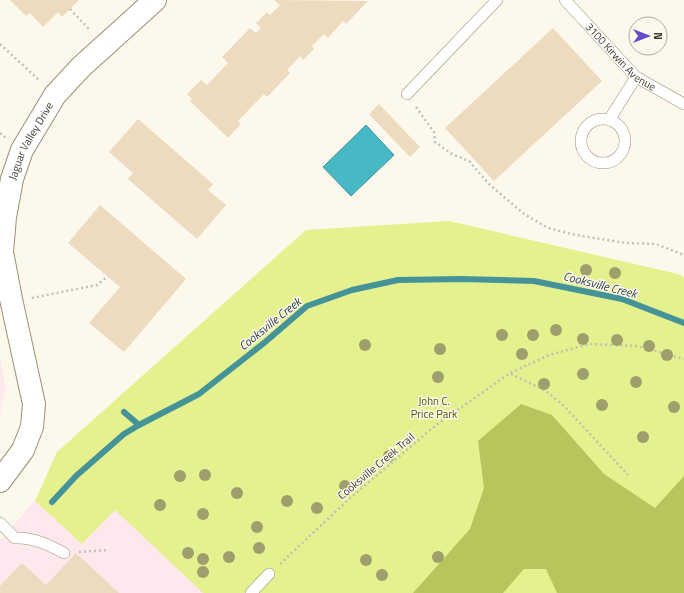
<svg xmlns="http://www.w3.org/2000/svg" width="684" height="593" viewBox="0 0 684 593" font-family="'Titillium Web',sans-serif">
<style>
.commercial{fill:#fde8ee}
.green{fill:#e5f08e}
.forest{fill:#bac45d}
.water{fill:#46b9c5;stroke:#449398}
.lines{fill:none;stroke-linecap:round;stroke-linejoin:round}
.stream{stroke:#449398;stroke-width:6}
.building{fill:#eddbc0}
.lane-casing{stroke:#9b9074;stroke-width:12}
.street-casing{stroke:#9b9074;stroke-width:24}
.path{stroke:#c4bfb3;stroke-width:2.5;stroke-dasharray:2 3;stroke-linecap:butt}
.lane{stroke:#fff;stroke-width:11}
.street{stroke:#fff;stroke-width:22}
.tree{fill:#9e9f6d}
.labels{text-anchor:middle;stroke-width:3;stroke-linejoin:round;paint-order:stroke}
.street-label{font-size:11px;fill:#403b30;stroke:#fdf8ec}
.park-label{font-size:11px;fill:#505605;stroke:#fdf8ec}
.water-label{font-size:12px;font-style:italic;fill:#243d40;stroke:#fdf8ec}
</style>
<rect width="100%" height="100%" fill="#fdf8ec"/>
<!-- commercial -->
<path class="commercial" d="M0,357L6,389L0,414Z
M35,501L82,544L115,509L203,593H0V540Z"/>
<!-- green -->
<path class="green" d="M449,221L678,274L684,277V593H203L115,510L82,544L35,501L57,452L306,230Z"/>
<!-- forest -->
<path class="forest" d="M521,404L552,415L604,474L655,508L684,476V593H557L546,569H524L503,593H413L470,529L484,488L478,441Z"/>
<!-- water -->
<path class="water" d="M366,125L394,155L351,196L323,167Z"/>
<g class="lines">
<!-- stream -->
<path class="stream" d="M124,412L139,425
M52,502L76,476L124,434L139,425L199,394L264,343L307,306L352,290L398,280L461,279L534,281L622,299L684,323"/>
</g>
<!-- building -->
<path class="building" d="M10,0H79L62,17L58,12L43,27L30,13L26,16Z
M274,0L368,1L346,24L343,21L328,38L324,34L312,46L314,49L303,60L300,56L287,70L290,73L267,97L264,94L238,121L241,124L228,138L190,101L192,99L187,94L201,80L207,85L228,63L222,57L250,28L256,33L261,28L256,23L267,12L270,15L280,5Z
M553,28L602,81L494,181L445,128Z
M379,104L420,147L410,157L369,114Z
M138,119L213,184L208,190L226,205L197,239L128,179L133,173L109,152Z
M100,205L186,279L124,352L89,323L120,287L68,243Z
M76,553L119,593H0V586L22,563L46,585Z"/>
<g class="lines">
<defs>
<g id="lane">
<path id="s1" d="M565,0L636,77L684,104"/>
<path d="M407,94L497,0"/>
<circle cx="603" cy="141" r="22"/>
<path d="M609,120L636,77"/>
<path d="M0,523L15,538C33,537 49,545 64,553"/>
<path d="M251,593L269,574"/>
</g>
<g id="street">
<path id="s2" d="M0,481L23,450L32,427L34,404L11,299L2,252L5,217L12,179L22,150L55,95L81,67L155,0"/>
</g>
</defs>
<!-- lane casing -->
<use href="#lane" class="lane-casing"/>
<!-- street casing -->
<use href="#street" class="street-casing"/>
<!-- path -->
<path class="path" d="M70,9L89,29
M0,44L40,81
M416,107L434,132L435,142L452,154L469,161L489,184L524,214L548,228L576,235L626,243L656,244L684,255
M0,133L6,138
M32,298L97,285L108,276
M511,374L546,391L564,406L628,475
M79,552L109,550
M280,564L349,499L435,426L510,373L549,355L590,344L637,346L684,359"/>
<!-- lane -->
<use href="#lane" class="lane"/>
<!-- street -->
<use href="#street" class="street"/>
</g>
<!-- trees -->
<g class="tree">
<circle cx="586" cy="270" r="6"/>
<circle cx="615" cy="273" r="6"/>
<circle cx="556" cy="330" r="6"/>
<circle cx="502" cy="335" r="6"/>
<circle cx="533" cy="335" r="6"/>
<circle cx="583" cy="339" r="6"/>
<circle cx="617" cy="340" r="6"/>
<circle cx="365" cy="345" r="6"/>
<circle cx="649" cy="346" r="6"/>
<circle cx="440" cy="349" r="6"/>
<circle cx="522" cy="354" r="6"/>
<circle cx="667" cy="355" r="6"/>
<circle cx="583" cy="374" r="6"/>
<circle cx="438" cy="377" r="6"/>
<circle cx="636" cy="382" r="6"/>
<circle cx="544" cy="384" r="6"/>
<circle cx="602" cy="405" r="6"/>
<circle cx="674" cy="407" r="6"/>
<circle cx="643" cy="437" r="6"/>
<circle cx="389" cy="456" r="6"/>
<circle cx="205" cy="475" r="6"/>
<circle cx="180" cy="476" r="6"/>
<circle cx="345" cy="486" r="6"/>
<circle cx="237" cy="493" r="6"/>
<circle cx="287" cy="501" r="6"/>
<circle cx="160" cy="505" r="6"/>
<circle cx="317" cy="508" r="6"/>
<circle cx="203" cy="514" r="6"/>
<circle cx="257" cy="527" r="6"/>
<circle cx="259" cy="548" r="6"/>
<circle cx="188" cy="553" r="6"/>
<circle cx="229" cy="557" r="6"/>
<circle cx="438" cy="557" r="6"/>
<circle cx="203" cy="559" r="6"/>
<circle cx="366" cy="560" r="6"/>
<circle cx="203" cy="572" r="6"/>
<circle cx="382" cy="575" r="6"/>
</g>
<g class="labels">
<!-- street labels -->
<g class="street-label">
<text dy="4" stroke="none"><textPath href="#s1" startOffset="80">3100 Kirwin Avenue</textPath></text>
<text dy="4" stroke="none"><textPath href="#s2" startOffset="358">Jaguar Valley Drive</textPath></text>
<text transform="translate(376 466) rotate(-40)" y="4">Cooksville Creek Trail</text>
</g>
<!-- park labels -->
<g class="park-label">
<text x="434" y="405">John C.<tspan x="434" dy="13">Price Park</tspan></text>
</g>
<!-- water labels -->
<g class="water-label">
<text transform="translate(600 285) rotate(14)" y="4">Cooksville Creek</text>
<text transform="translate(270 324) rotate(-39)" y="4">Cooksville Creek</text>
</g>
</g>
<!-- north arrow -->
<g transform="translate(648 36) rotate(90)"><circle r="19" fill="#fdf8ec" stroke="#b1aca1"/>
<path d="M0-3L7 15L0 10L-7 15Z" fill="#664cc5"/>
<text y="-6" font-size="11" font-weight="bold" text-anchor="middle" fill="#403b30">N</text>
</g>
</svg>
